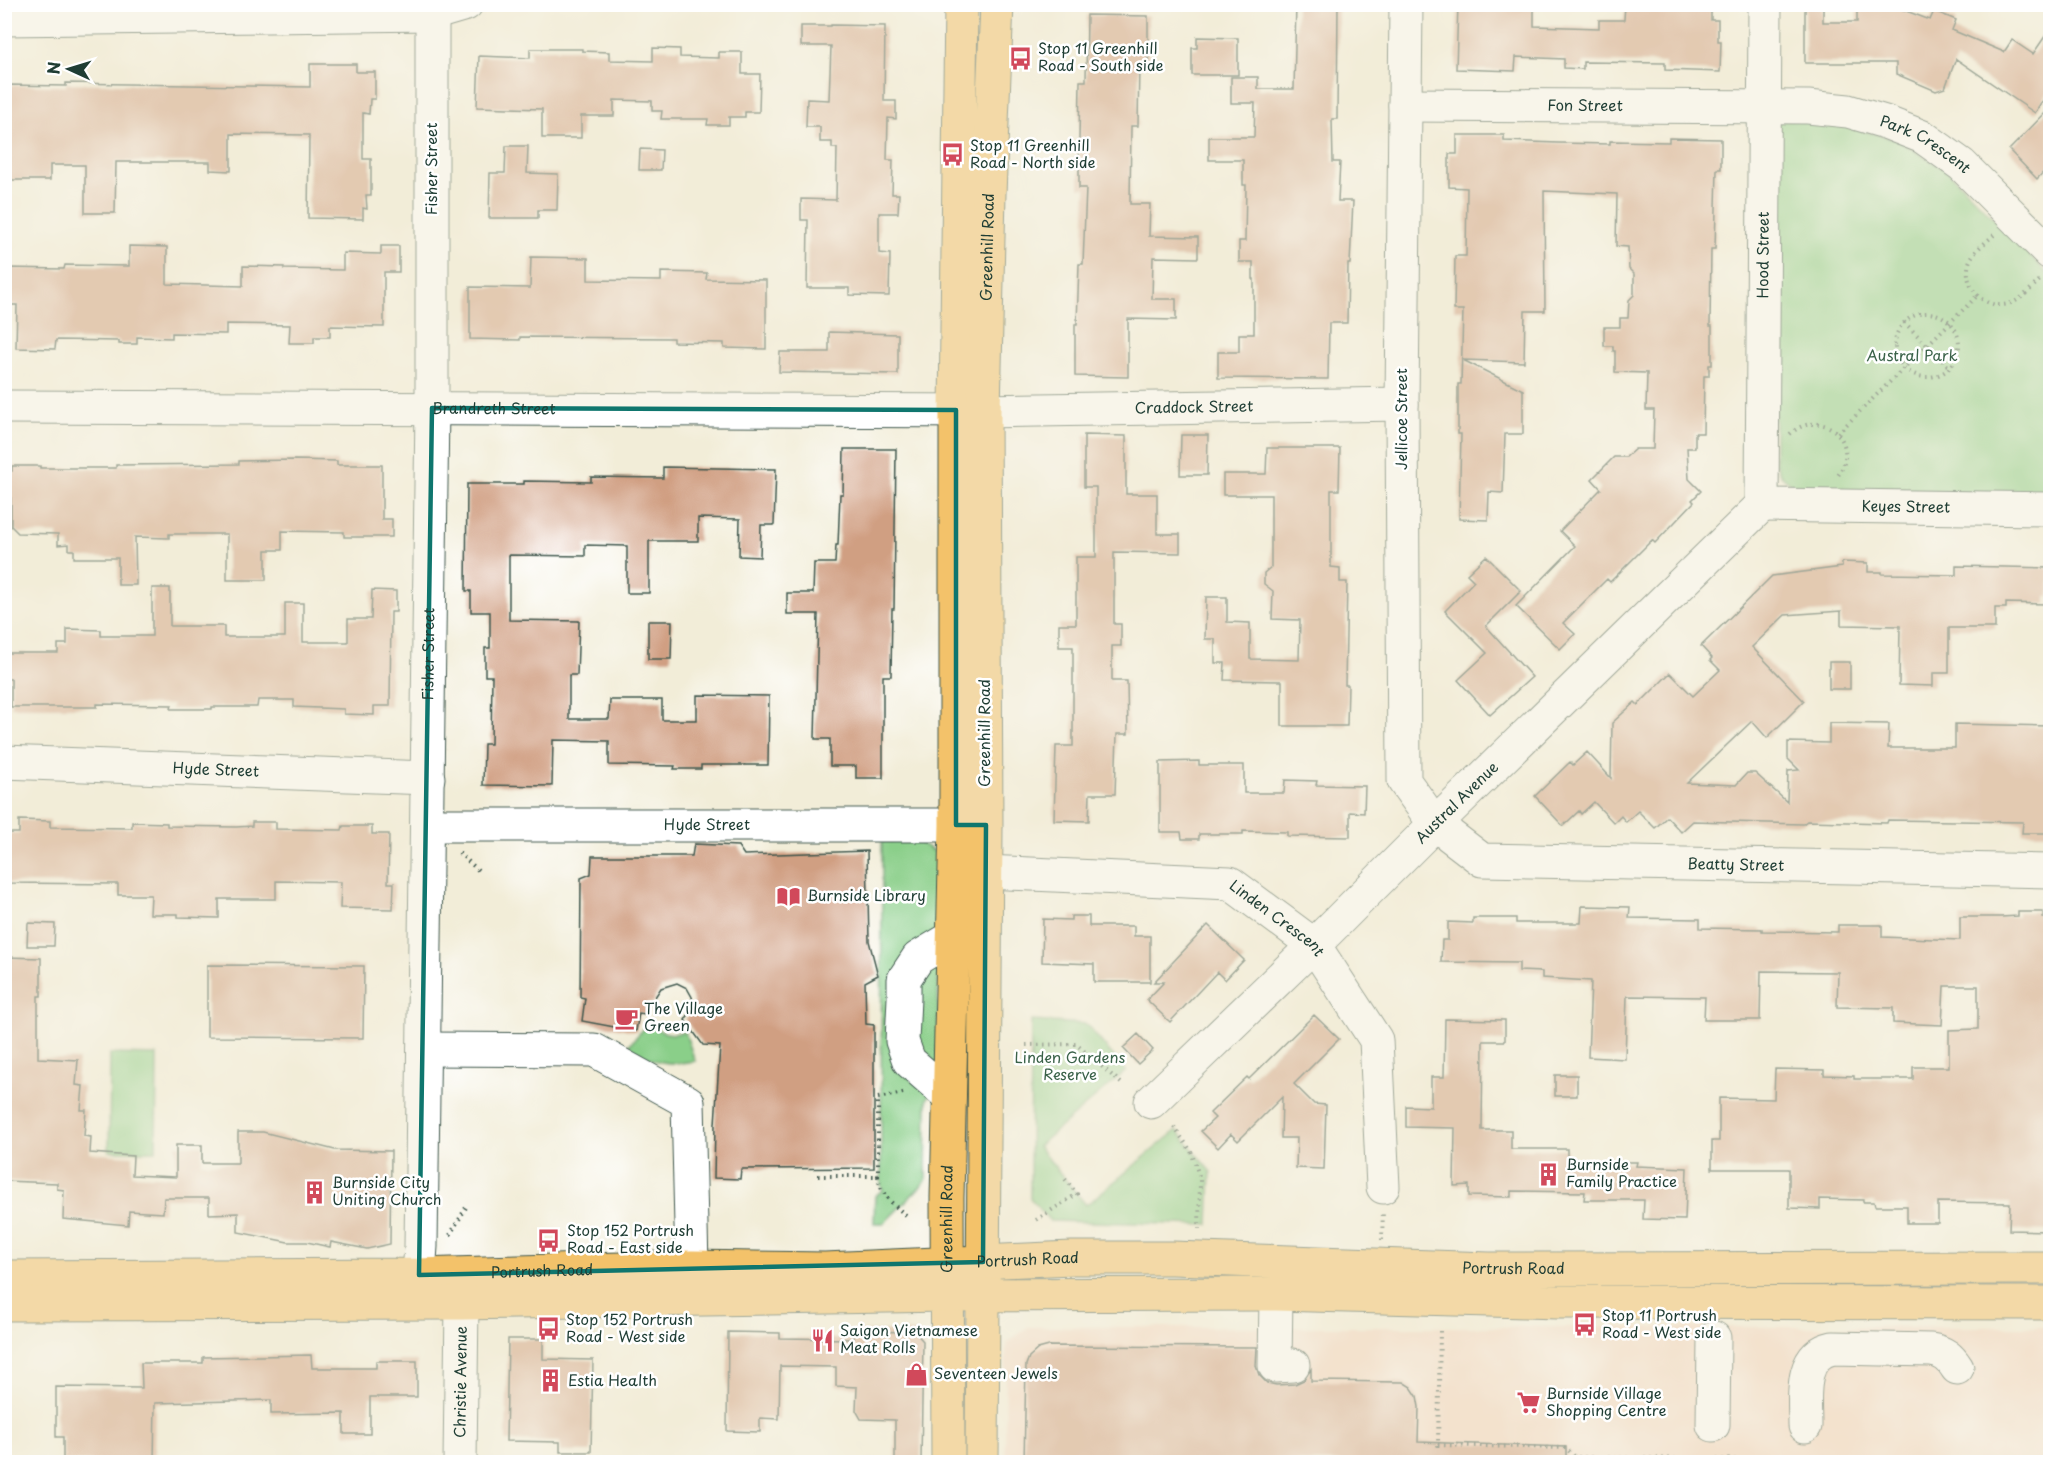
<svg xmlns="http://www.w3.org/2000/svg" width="2055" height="1467" viewBox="0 0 2055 1467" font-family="'Playpen Sans',sans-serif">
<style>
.built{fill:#f3d4bf}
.green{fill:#8acf89;stroke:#54865e;stroke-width:1.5}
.building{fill:#d09f82}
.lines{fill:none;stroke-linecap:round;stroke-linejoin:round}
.minor-casing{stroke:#3f574d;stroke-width:35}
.major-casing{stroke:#3f574d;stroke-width:35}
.highway-casing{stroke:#3f574d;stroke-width:35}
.path{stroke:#3f574d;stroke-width:4;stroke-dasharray:1.5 4.5;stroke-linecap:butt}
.minor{stroke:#fff;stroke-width:33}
.major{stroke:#f3c26a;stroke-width:33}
.highway{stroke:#f3c26a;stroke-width:33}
.marked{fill:none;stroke:#0f766e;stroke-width:4.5;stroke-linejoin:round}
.labels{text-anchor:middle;stroke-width:5;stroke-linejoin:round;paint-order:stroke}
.poi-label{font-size:15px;fill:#1f3d34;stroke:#fff;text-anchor:start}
.street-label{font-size:15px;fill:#1f3d34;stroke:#fff}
.park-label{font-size:15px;fill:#3a6249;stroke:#fff}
</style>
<rect width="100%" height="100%" fill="#fff"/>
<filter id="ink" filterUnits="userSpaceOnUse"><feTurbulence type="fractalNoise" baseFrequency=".0167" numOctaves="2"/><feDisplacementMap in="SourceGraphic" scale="12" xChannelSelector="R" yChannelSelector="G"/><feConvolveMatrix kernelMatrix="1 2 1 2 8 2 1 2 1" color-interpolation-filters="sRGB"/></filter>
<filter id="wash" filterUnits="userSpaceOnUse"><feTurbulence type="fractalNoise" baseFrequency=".008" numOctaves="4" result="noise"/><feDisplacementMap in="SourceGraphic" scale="24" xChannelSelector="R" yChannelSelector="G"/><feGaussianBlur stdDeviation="1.35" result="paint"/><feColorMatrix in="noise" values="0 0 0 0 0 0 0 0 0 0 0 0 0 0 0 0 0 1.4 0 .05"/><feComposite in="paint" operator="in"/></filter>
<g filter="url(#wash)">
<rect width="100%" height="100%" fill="#f2edd8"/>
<!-- built -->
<path class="built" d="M1028,1327H2050V1462H1005L1006,1344Z"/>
<!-- green -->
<path class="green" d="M1812,118L1896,139L1949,172L2050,276V496L1798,490L1780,474L1775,462V119Z
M882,841H917L940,855L937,1072L927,1100L926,1181L884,1223H874L875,1196L883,1190L881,1186Z
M1031,1021L1086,1024L1126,1071L1038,1146L1086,1205L1177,1130L1211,1171L1209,1225L1050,1221L1030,1198Z
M649,1023C660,1033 670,1036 685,1032L695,1061C669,1066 649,1063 629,1045Z
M110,1054L157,1055L156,1151H109Z"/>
<g id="blocks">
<!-- building -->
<path class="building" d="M1296,4H1338L1337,119H1332L1333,162H1340L1338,201H1353L1350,264H1348L1347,323H1329L1328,379L1218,378V352H1239V334H1254V279H1253V262H1239V241H1245L1246,185H1243V160H1209V137H1254L1255,103H1231V77H1258V89H1294Z
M1458,4H1534V26L1599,28V20H1624L1625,4H1711V20H1718V41H1721L1720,72L1665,70V63L1583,62V69L1564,68V59L1516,57L1515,71L1456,69Z
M1805,6H1823V22H1857V6H1893L1930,20L1934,11L1956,20L1952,30L2004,52L2012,40L2033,54L2050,29V90L2035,113L1956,59L1945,88L1936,91L1896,74V63H1805Z
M1087,15L1148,16V64H1139L1138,126H1131L1130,204H1150L1149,236L1198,237V258L1153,257L1152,299H1176V320L1128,319V377L1075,376V324H1077L1079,264H1083L1086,188H1079V140L1080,81H1086Z
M831,25L885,26L884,101H896V119L888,118L887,160H893L892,194H899L898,213H879V253L890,254L889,296L849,295V288H807L808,220H801V199L836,200L837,148H832V142H820V127H806L807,99L829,100L831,46H801V26H831Z
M1197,37L1238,38V75H1192V48H1197Z
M653,48L680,49V57L719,58V52H742V74H760L759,112H745V117H729V125H707L708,119H661L662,111H652V101L614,100V116H581V138H542V109L477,107L479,56L530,58V49H582V51L609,52V60L653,61Z
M310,64H356V72H375V99H370L369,114L363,113V159H371V195H366L367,209L363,208V219L308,218L309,135L231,134V171L210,170V162H116L115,213H85V165H50V180H5L8,85L66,86V83L310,87Z
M2050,108V165L2037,179L2009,150Z
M1457,135H1504V141L1558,143L1610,144V141L1669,142V138L1721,139V169H1717L1715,249H1711L1710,326H1712V365H1709V376H1704L1703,433H1695V448H1687L1689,479L1701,491L1692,500L1694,502L1655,543L1652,540L1610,582L1607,579L1563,623L1575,634L1560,649L1516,606L1575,546L1560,531L1601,489L1592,479L1614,457H1626L1635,449H1653L1654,410H1646L1647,373L1615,372V351H1613V346H1604V327H1620V318H1628L1629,300L1634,295V274L1629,269L1628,247L1616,246L1617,194L1544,191L1545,311H1525L1524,362L1463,360L1523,390V434H1505L1503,493L1489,492L1488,520L1459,519L1461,434H1458V384H1461L1463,310H1454L1455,256H1466L1467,188L1449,187V154H1457Z
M506,146H528L527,173L558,174L557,210H538V218H489L490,173H505Z
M640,149L662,150L661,170H639Z
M129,246L167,247V284L243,286V266L284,267V269L343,270V253L381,254V246H399V272H384V327L330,326V337H314V343H289L290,325L226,324V334L172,333V338L137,337V344H119V341L56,340L55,349L16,348L17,305H4L5,268L64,269L65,265L129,266Z
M531,257L588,258V280L661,281V272L707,273L706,279L766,280V349L724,348V343L673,342V338L520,337V340L470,339V287L530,288Z
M829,332L898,334V374L779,372L780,352H829Z
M1084,435L1126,436V494H1157V534H1180V553L1114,552V624H1121V646H1112V681H1127L1128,734H1117L1115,794H1090L1089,821L1054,820L1056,746H1073V647H1059V624H1076V557H1096V487H1084Z
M1181,435H1208L1207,475H1180Z
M1267,448H1340L1339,490H1331V567L1340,568V582H1347L1345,685H1348L1347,726H1282V681L1224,680L1225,663H1215V639H1205L1206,597H1227V622L1250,623V659L1299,660L1300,620L1272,619L1273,591L1264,584V573L1271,567V495H1223V474H1266Z
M844,449H896L894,609H892L891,676H883V778H856V766H830V739H815L818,614H787V593H813L814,563H835L836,545H838L840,494H843Z
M295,460L337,461V465H382V519H392V537H344V532L282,531V550H266V580H227V534H169V538L135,537L136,585H118V558H74V550H69V544L58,545V534L18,533L11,526V498H4V471H12V466H40V468H116V465L239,464V461Z
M663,467L776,469L774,525H761L760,557L739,556L740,519L698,518V541H649V593H627V546L585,545V556L509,555V620L579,621L577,675H569V719H609L610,700H662V720H697V695L769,696L768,765H701V769H674L675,766L609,765V741L553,740L552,786L483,785L484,744H491L492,676H485V648H490V612H471V591H466L467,484H524V481L591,482V477L663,478Z
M1486,556L1521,591L1486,626L1532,677L1490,715L1458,680L1487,653L1445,611L1474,581L1467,574Z
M1842,562L1868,563V572H1882V574L1956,575V566L2050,568V597H2046V604L2006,603V608H1995V628H1949V673H1933V686L1899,685L1900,626L1841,625V611L1785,615L1752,647L1804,701L1767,738L1752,721L1687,783L1736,785L1747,773H1755L1787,802L1788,771L1799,770L1788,759V742L1829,743V723L1889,724L1888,748H1955V724L2050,726V833H2022L2023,822L1888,820L1887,823L1807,821L1803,824L1693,821L1681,832L1667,817L1655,828L1638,811L1626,822L1621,816L1614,823L1594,802L1581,814L1579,811L1563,826L1535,796L1570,762L1573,765L1587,752L1611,778L1612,723L1635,702L1638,705L1670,673L1693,696L1720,670L1710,660L1712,658L1701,646L1772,576L1842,567Z
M152,588H170V626H224V637H285V603H303V642H348V619H371L372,590L396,591V612H391L390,706H374V715L344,714V709L294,707V700H258L257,707H212V709H171L172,705L97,704V707H11V679H4V653H58V644H67V629L101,630V636H152Z
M648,621H672L671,659H648Z
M1829,662H1850V689H1829Z
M1199,761V765H1244V793H1284L1285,780L1317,781L1316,785L1365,786L1364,813L1350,812V837L1287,836V832L1243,831V834H1199V839H1182L1181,832H1160V762Z
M19,820L50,821V827L132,828V822L167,823V826L236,827L252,826V822H276V829L342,830L343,826H372V834H389L388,883H394L393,909L340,908L341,882L276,881V899H219V918L178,917V914H150L151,895H118V884L6,883L7,833H19Z
M694,844L738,846L744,855L867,851L869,941L878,975L865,982L866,1024L874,1025V1168L741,1169L740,1179L714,1178L715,1124L720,1046L703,1045L685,1020L693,1008V1002L692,997L687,988L677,983L661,988L655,997L654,1003H646L645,1014L639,1013L636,1031L582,1021L585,998L580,997L581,878L591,874L592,856H692Z
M1582,906L1630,907L1629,918L1700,919V928L1762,929V931L1838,932V925H1882V937L1960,940V917H2001L2018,916V912H2043V918H2050V1231L2009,1230L2010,1203L1938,1202V1223H1907V1206H1875L1874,1202H1863V1200L1820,1199V1209L1789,1208V1169H1712V1141H1719V1098L1774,1099L1775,1069L1824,1070V1075L1854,1076V1079H1913V1067H1949V1030L1978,1029V986H1944L1942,1025L1893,1023V1008L1837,1007L1838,972L1761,971L1760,1020H1704L1705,997L1627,996L1625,1059L1588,1057L1591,981L1542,978V972L1519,971V963L1441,962L1442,940H1448V922L1473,923V918H1516V923H1581Z
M1071,916H1089V926H1134V936H1150V982H1094V964L1042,962L1043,919L1071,920Z
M28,923L55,924L54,946H27Z
M1208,925L1244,960L1225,980L1217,972L1170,1022L1147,1000L1164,982H1154Z
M4,957L41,958V996H38V1058L78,1060L76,1085L83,1086L81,1110H86L84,1136L91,1137L90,1153L133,1156L132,1175L176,1177V1145H202V1163H238V1132H263L335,1150L391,1151L390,1244L367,1249L331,1242L330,1247L307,1242H288L238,1232V1213L209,1214V1198H164L163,1213L129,1211L128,1225L63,1219L64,1190L57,1189V1183L4,1181Z
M207,965L364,966L363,1038L207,1037Z
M1314,1015L1339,1039L1294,1084L1314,1104L1326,1105L1324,1169L1296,1168L1297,1138H1281L1282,1097L1238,1141L1231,1134L1218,1148L1201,1131L1215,1118L1210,1113L1247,1077L1249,1079Z
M1445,1019L1505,1020V1041H1483L1482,1130H1511V1149H1567V1159H1577V1162H1637L1636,1166L1687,1168L1685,1220L1643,1219L1644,1200H1584L1585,1192L1511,1191V1197L1469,1196V1185L1454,1186L1455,1128L1406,1127V1106L1431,1107V1077H1444Z
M1138,1034L1153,1050L1138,1064L1123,1048Z
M1555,1075H1577V1096H1555Z
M853,1331L915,1332L923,1341L921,1462H895V1420L861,1419L856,1410L857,1387L836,1386V1367L780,1366L779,1419L760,1418V1432L727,1431L728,1332L780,1333V1338L853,1339Z
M508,1339H543V1359L593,1360L591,1452H560V1442L506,1441Z
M1049,1346L1257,1347L1256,1366L1259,1375L1267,1383L1276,1385L1295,1384L1304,1380L1311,1369V1381L1403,1382L1411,1387L1417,1396L1419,1407L1418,1442L1566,1447V1462H1024L1026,1365L1029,1357L1038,1349Z
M311,1355L312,1368H376V1361H417V1397H370V1434H344V1413L271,1414V1400L155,1403L154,1462L63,1461V1437H56V1387L142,1388L141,1363H203V1357Z"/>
</g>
</g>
<g filter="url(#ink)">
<use href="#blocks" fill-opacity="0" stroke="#3f574d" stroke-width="1.5"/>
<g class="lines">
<defs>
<g id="minor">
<path id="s1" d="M1406,4L1402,404L1404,781L1435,824L1482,860L2050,871"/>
<path d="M4,19L432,14L466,4"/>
<path id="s2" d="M1405,105L1808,107L1848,111L1885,122L1923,137L1962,165L2050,253"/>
<path id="s3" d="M4,407L984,411L1402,404"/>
<path id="s4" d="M1762,505L1765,4"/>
<path id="s5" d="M1762,505L2050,509"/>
<path id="s6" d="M4,762L428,778"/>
<path id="s7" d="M428,825H984"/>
<path id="s8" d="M985,872L1230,883L1314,945L1376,1040L1383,1187"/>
<path d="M424,1049L594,1050L688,1102L692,1267"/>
<path d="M949,1096L909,1061L902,1041L904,998V979L918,958L953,937"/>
<path id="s9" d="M1151,1102L1314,945L1435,824L1762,505"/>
<path d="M1276,1294L1275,1366L1293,1365"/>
<path id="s10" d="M406,1301L419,1275L421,1246L432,408V4"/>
<path d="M1713,1425L1714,1338"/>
<path d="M1805,1426C1805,1399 1798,1355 1833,1348L1931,1350C1944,1352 1950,1357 1957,1368"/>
<path id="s11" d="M460,1462L462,1303"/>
</g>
<g id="major">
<path id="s12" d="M948,1462L947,1198L956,825V410L961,4"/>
<path id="s13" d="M982,1462L986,825L984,411L989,194L997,4"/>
</g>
<g id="highway">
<path id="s14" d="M4,1277L419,1275L692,1267L825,1269L1072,1258H1173L1489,1269L2050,1268"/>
<path d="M4,1304L462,1303L947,1295L1276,1294L1557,1302L2050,1303"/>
</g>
</defs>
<!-- minor casing -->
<use href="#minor" class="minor-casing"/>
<!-- major casing -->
<use href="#major" class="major-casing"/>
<!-- highway casing -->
<use href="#highway" class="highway-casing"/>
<!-- path -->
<path class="path" d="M1994,235C1985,243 1973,251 1969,263C1962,289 1987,312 2011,303C2023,299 2032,287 2041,279
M1895 345a32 32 0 1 1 64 0a32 32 0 1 1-64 0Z
M1904,322L1950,368
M1838,433L1977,296
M1790,434C1823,405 1864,443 1836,478
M459,853L478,870
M1026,1045L1076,1044L1122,1084
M1174,1127L1191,1151L1200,1179L1199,1229
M818,1176H878C881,1195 891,1203 906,1215
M878,1176V1098L903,1093
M1036,1220L1077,1194L1065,1179
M450,1235L468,1204
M1382,1240L1383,1211
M1440,1331L1438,1445L1566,1448L1575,1457L1880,1462
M2042,1462H2050"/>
<!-- minor -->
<use href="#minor" class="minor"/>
<!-- major -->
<use href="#major" class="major"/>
<!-- highway -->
<use href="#highway" class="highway"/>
</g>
</g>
<!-- marked area -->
<path d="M0 0H2055V1467H0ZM432,408L956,410V825H986L983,1262L419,1275Z" fill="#f2edd8" fill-opacity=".55" fill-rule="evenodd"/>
<path class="marked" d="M432,408L956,410V825H986L983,1262L419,1275Z"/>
<!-- icons -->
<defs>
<symbol id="bus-bare" viewBox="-9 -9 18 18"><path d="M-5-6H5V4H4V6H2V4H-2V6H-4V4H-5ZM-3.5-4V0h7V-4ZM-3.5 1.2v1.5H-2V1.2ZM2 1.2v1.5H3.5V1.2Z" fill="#d1495b" stroke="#fff" stroke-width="2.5" paint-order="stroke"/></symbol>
<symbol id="library-bare" viewBox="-9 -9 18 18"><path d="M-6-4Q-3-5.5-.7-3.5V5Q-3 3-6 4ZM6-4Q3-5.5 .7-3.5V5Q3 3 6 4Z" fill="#d1495b" stroke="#fff" stroke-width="2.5" paint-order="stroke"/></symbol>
<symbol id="cafe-bare" viewBox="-9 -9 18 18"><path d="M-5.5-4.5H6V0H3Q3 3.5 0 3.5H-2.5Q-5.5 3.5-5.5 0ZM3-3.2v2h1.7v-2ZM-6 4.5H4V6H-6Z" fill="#d1495b" stroke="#fff" stroke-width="2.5" paint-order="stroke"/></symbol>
<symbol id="building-bare" viewBox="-9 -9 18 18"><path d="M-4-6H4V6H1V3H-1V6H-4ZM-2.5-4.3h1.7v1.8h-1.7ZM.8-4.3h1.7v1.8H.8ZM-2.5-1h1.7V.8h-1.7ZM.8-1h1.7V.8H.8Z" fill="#d1495b" stroke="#fff" stroke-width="2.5" paint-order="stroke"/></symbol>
<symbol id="restaurant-bare" viewBox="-9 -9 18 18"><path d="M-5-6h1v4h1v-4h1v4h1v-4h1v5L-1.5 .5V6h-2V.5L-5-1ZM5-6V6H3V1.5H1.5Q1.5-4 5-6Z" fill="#d1495b" stroke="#fff" stroke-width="2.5" paint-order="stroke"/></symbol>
<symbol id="shop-bare" viewBox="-9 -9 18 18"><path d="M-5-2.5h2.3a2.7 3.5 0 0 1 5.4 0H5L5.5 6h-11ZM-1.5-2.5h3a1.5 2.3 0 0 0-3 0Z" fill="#d1495b" stroke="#fff" stroke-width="2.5" paint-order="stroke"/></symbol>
<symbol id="supermarket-bare" viewBox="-9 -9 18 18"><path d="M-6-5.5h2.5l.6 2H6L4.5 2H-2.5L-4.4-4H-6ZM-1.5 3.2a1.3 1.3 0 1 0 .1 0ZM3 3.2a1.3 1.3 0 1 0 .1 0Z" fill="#d1495b" stroke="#fff" stroke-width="2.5" paint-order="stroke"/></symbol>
</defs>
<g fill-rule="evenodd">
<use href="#bus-bare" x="1004" y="42" width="33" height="33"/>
<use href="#bus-bare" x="936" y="138" width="33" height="33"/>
<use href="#library-bare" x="772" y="880" width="33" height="33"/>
<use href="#cafe-bare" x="610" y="1002" width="33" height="33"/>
<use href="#building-bare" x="1532" y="1158" width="33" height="33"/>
<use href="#building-bare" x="298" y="1176" width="33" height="33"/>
<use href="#bus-bare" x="532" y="1224" width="33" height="33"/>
<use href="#bus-bare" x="1568" y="1308" width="33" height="33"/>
<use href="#bus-bare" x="532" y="1312" width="33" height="33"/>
<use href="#restaurant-bare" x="806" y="1324" width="33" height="33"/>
<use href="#shop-bare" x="900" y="1358" width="33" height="33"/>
<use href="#building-bare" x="534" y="1364" width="33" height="33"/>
<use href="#supermarket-bare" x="1512" y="1386" width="33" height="33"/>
</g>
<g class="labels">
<!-- poi labels -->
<g class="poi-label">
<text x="1038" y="54">Stop 11 Greenhill<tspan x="1038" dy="17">Road - South side</tspan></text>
<text x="970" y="151">Stop 11 Greenhill<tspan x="970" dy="17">Road - North side</tspan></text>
<text x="807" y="901">Burnside Library</text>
<text x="644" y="1014">The Village<tspan x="644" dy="17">Green</tspan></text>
<text x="1566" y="1170">Burnside<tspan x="1566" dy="17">Family Practice</tspan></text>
<text x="332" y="1188">Burnside City<tspan x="332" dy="17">Uniting Church</tspan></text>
<text x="567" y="1236">Stop 152 Portrush<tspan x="567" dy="17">Road - East side</tspan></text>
<text x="1602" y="1321">Stop 11 Portrush<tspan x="1602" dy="17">Road - West side</tspan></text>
<text x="566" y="1325">Stop 152 Portrush<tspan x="566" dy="17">Road - West side</tspan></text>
<text x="840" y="1336">Saigon Vietnamese<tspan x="840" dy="17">Meat Rolls</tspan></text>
<text x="934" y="1379">Seventeen Jewels</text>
<text x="568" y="1386">Estia Health</text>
<text x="1546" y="1399">Burnside Village<tspan x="1546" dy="17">Shopping Centre</tspan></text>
</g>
<!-- street labels -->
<g class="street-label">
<text dy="5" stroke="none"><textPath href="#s2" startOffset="180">Fon Street</textPath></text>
<text dy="5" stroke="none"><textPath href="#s2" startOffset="528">Park Crescent</textPath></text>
<text transform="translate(432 169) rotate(-90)" y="5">Fisher Street</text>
<text dy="5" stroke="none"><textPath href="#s13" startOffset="1215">Greenhill Road</textPath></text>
<text dy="5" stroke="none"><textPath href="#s4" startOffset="250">Hood Street</textPath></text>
<text dy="5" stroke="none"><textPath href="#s3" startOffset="1190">Craddock Street</textPath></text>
<text dy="5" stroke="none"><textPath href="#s3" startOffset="490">Brandreth Street</textPath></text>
<text transform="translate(1402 419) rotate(-90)" y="5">Jellicoe Street</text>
<text dy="5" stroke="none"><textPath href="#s5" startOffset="144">Keyes Street</textPath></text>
<text dy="5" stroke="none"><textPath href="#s10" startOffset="650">Fisher Street</textPath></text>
<text transform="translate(985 733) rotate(-90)" y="5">Greenhill Road</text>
<text dy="5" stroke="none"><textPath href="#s6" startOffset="212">Hyde Street</textPath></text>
<text dy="5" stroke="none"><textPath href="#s9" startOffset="428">Austral Avenue</textPath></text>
<text dy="5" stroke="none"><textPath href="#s7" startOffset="279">Hyde Street</textPath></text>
<text dy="5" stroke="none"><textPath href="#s1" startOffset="1143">Beatty Street</textPath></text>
<text dy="5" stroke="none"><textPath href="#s8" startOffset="304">Linden Crescent</textPath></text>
<text dy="5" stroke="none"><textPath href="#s12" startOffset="243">Greenhill Road</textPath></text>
<text dy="5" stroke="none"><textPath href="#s14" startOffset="1024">Portrush Road</textPath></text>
<text dy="5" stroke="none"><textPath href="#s14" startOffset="1510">Portrush Road</textPath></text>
<text dy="5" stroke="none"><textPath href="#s14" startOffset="538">Portrush Road</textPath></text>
<text dy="5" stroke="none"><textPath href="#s11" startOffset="80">Christie Avenue</textPath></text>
</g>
<!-- park labels -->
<g class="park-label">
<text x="1912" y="361">Austral Park</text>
<text x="1070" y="1063">Linden Gardens<tspan x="1070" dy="17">Reserve</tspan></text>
</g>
</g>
<!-- margin -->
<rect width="2055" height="1467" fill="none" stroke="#fff" stroke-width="24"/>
<!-- north arrow -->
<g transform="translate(69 69) rotate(274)" stroke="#ffffff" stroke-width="4.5" paint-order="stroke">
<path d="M0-4.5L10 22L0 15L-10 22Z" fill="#1f3d34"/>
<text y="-9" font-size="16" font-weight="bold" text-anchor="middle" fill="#1f3d34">N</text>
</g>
</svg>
